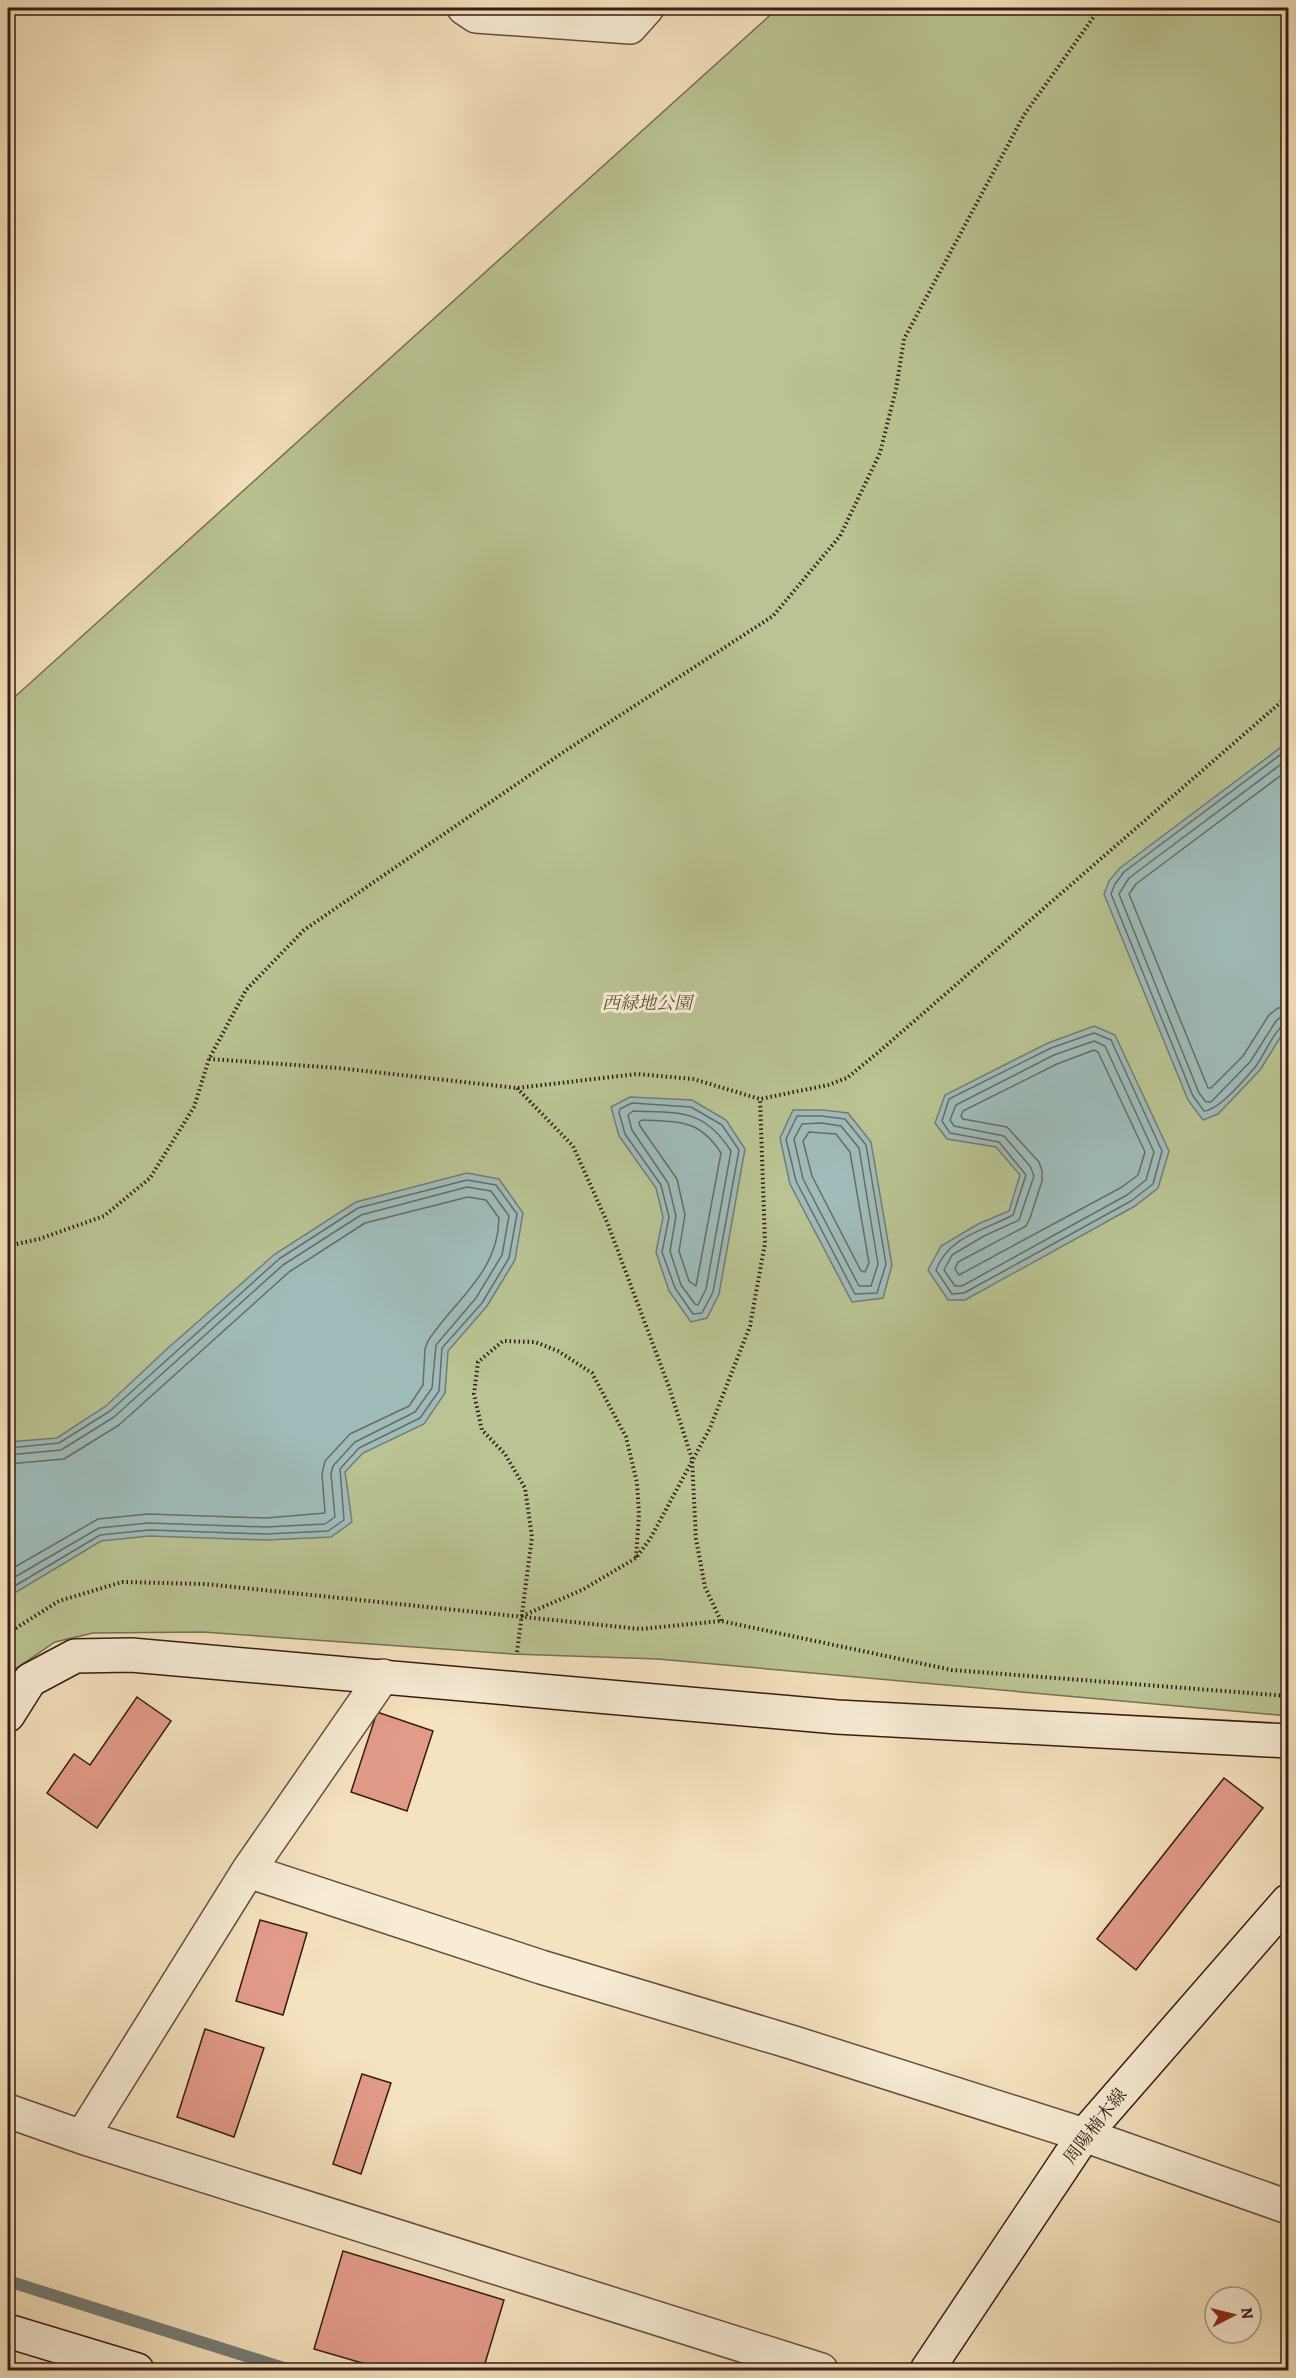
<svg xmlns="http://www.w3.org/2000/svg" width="1296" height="2378" viewBox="0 0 1296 2378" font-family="Alegreya,'Noto Serif JP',serif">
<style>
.green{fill:#bac393;stroke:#767053;stroke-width:1.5}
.water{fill:#9fbcba;stroke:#747c77;stroke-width:1.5}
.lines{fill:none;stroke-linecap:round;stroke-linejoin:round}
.shore{stroke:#696c66;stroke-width:1.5}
.stream{stroke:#747c77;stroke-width:12}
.building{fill:#e39b89;stroke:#331d13;stroke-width:1.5}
.street-casing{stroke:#644e3e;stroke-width:36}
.secondary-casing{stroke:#331d13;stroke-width:36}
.path{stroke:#331d13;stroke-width:4;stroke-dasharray:1.5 3;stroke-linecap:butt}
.street{stroke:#f8ecd5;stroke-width:33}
.secondary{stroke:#f8ecd5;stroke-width:33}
.labels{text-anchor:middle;stroke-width:6;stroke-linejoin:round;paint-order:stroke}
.park-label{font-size:18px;font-style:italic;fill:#5c4f39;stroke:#f8ecd5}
.street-label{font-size:18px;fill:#331d13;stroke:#f8ecd5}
</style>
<rect width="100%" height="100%" fill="#f5e2be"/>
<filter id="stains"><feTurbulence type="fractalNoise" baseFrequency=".00333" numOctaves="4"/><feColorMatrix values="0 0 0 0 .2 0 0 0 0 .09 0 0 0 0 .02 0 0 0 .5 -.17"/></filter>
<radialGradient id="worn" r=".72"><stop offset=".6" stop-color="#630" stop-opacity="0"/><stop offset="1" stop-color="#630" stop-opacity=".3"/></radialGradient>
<!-- green -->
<path class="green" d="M778,8H1288V1716L658,1659L512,1654L203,1632L93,1633L55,1642L8,1674V703Z"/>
<!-- water -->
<path class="water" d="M1288,742V1025L1260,1070L1218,1114L1203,1120L1188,1100L1104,894L1109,881L1120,868Z
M1094,1026L1115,1035L1169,1151L1158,1188L1135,1206L965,1300H948L928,1270L941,1246L978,1224L1009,1211L1020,1175L996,1147L947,1139L935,1123L945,1095L1048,1043Z
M630,1097L692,1100L726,1120L745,1149L719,1294L707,1318L691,1322L669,1291L656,1252L663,1217L656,1188L619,1136L611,1107Z
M793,1110H823L848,1113L871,1142L892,1265L883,1298L852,1302L790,1184L780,1138Z
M467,1173L499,1179L523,1213L515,1260L487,1306L448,1351L445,1393L424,1424L363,1453L345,1472L352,1522L331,1537L266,1540L149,1536L101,1541L8,1597V1442L57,1438L106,1406L168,1348L275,1254L356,1202Z"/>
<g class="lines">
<!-- shore -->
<path class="shore" d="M1288,749L1124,872L1115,884L1111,894L1193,1096L1204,1111C1218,1111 1246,1078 1256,1066C1264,1056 1276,1025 1288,1023
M1288,759L1129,878L1119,894L1199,1093L1206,1102H1211L1250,1062L1276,1021L1282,1016H1288
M1288,770L1136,884L1129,894L1208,1088H1211L1243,1056L1269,1015L1278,1008L1288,1007
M1094,1033L1111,1040L1162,1151L1153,1184L1131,1201L964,1293L952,1294L936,1270C949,1236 983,1231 1013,1215L1026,1175L999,1142L950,1133L942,1121L949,1099L1051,1048Z
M1094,1041L1105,1046L1154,1152L1146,1180L1127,1195L962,1286H955L944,1270L952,1255L984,1236L1019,1220L1034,1176L1030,1166L1004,1136L954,1126L950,1120L956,1105L1054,1055Z
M1094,1050L1098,1052L1145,1152L1138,1175L1122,1187L959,1275L955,1269L958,1262L1026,1226L1030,1218L1042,1181V1171L1039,1162L1007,1127L963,1119L961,1116L963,1111L1057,1064Z
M632,1103L691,1107L722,1125L739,1150L713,1292L702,1313L693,1314L675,1288L662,1252L669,1217L661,1185L625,1134L619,1112L620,1109Z
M633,1111C679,1113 703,1108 731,1151L706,1289L698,1305L695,1304L681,1285L670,1251L676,1216L668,1183L632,1130L628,1115Z
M797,1116H822L845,1119L866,1145L886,1264L877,1293L855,1294L796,1181L786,1139Z
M642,1120C679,1122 699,1119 721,1153L696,1286L689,1281L679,1251L685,1215L677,1179L640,1126L639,1122Z
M822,1123L841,1126L859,1148L878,1264L871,1286H859L803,1179L794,1139L802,1124Z
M809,1132L836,1134L850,1152L869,1263L865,1272L861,1271L812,1176L803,1141Z
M8,1448L59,1443L110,1411L279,1259L358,1208L467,1180L496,1185L517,1214L509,1258L482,1303L442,1348L439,1391L420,1418L359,1448L340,1469L344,1520L328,1531L266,1534L149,1530L100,1535L8,1590
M8,1455L61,1450L114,1417L283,1265L361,1215L467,1187L491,1191L509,1216L502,1255L476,1298L436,1345L432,1388L415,1412L355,1442L333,1466L331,1474L335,1517L325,1524L266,1527L148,1523L99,1528L8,1581
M8,1464L64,1459L119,1425L289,1272L365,1223L468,1197L486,1200L499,1218C498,1274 455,1299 428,1341L425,1349L423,1385L409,1406L350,1434L325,1461L322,1474L325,1513L266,1518L148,1514L98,1519L8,1571"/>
<!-- stream -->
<path class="stream" d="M8,2281L290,2370"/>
</g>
<!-- building -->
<path class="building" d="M137,1697L171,1721L97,1828L47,1793L74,1754L90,1765Z
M377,1712L433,1731L407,1811L351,1792Z
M1224,1778L1263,1808L1136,1970L1097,1939Z
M260,1920L307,1933L283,2015L236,2001Z
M205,2029L264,2048L234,2137L177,2117Z
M362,2074L391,2083L361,2174L333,2164Z
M343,2251L504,2300L483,2370H386L314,2349Z"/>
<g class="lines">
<defs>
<path id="street" d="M464,8L476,16L630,27L647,8
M248,1871L541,1967L791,2042L1084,2135L1288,2207
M8,2111L82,2137L821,2370
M82,2137L248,1871L383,1676"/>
<path id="secondary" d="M8,1715L30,1680L75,1656L131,1655L837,1717L1288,1741
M8,2331L137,2370
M927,2370L1084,2135L1288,1901"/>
</defs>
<!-- street casing -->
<use href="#street" class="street-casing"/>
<!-- secondary casing -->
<use href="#secondary" class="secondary-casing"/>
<!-- path -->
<path class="path" d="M209,1059L338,1068L517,1088L637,1074L693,1079L760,1099L828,1085L847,1078L881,1050L1288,696
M517,1088L573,1146L607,1222L669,1387L692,1459L696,1539L705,1587L721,1621
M8,1246L39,1239L104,1216L150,1178L194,1107L209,1059L246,990L304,930L562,753L773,616L840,536L880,453L896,389L904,339L1024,115L1100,8
M522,1616L582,1590L636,1558L650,1539L710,1428L750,1326L765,1243L760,1099
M8,1633L59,1601L122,1582L205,1584L640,1629L721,1621L952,1670L1288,1696
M517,1652L532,1537L525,1488L505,1454L482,1430L474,1394L478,1362L503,1341L535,1342L558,1351L592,1373L626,1437L637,1483L639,1514L636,1558"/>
<!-- street -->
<use href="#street" class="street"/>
<!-- secondary -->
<use href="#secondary" class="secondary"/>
</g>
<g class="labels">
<!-- park labels -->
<g class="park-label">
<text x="647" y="1009">西緑地公園</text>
</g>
<!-- street labels -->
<g class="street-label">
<text transform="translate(1095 2126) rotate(-52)" y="6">周陽楠木線</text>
</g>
</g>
<!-- margin -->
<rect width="1296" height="2378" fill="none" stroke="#f5e2be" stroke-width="30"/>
<rect x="9" y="9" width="1278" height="2360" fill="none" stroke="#331d13" stroke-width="3"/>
<rect x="15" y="15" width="1266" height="2348" fill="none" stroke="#331d13" stroke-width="1.5"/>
<!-- north arrow -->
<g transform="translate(1233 2315) rotate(83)"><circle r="28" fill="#f8ecd5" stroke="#a99987" stroke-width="1.5"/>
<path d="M0-4.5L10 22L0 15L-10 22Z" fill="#8f2418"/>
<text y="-9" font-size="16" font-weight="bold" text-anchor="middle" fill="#331d13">N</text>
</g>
<rect width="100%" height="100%" filter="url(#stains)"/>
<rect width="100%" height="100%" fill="url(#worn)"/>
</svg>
